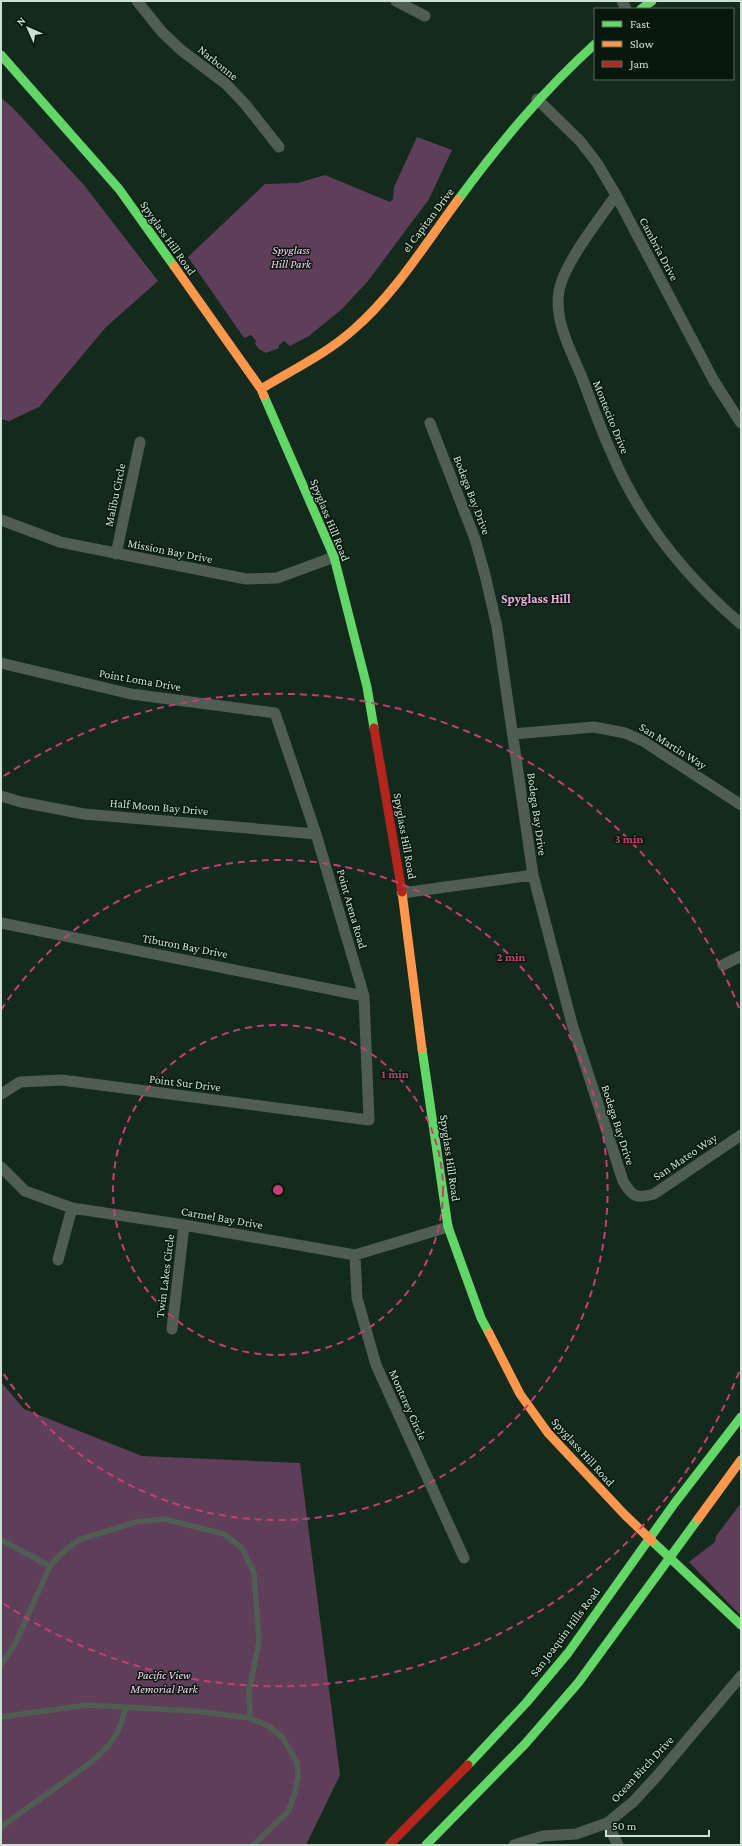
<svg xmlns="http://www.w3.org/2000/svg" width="742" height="1846" viewBox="0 0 742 1846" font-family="'Crimson Pro',serif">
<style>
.green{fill:#5f3e5a}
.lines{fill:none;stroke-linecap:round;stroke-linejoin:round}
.lane{stroke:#4f5d53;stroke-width:5.5}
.street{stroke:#4f5d53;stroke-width:11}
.fast{stroke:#63d668;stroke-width:9}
.slow{stroke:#ff974d;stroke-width:9}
.jam{stroke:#b3261e;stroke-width:9}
.ring{fill:none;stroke:#c44073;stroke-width:2;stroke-dasharray:7 5}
.labels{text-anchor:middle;stroke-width:3;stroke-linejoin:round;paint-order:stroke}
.street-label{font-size:12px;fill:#cce1d1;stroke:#07170c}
.park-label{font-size:12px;font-style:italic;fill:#fad2f2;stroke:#07170c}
.neighbourhood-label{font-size:13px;font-weight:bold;fill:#ebabdf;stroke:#07170c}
.centre{fill:#c44073;stroke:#07170c;stroke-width:2}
.ring-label{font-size:12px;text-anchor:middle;font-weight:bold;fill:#c44073;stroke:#07170c;stroke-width:3;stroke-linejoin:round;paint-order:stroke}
</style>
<rect width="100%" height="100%" fill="#142a1d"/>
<!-- green -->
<path class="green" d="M1,98L12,107L84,185L158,281L106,327L39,407L9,421L1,419Z
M417,137L452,150L429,199L368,281L342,309L309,336L290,346L284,341L279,345V348L266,353L259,349L255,344L256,341L251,335L244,338L188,257L265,184L298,183L325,175L390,202L393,199L394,187Z
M1,1382L24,1409L142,1456L300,1463L340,1775L306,1845H1Z
M741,1503V1616L689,1562L715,1542L716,1536Z"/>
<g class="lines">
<!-- lane -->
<path class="lane" d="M1,1540L50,1566
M1,1665L15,1644L50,1566L60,1555L78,1540L136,1522L164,1519L224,1534L242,1548L254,1573L259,1641L249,1692L250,1718
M1,1717L87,1705L194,1711L250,1718L270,1727L283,1738L297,1763L298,1777L295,1793L288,1812L253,1845
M1,1827L93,1761L109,1745L118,1731L126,1708"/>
<!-- street -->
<path class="street" d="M137,1L162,32L181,50L226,84L245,104L279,147
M396,1L425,16
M622,1L626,9
M537,99L580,141L597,163L616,195L714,381L741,423
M616,195C599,220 564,263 559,291C554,320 570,349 581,375C591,401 600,428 612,454C640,520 686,577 741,624
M430,423L475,539L485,575L497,627L533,875L572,1024L623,1181C632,1197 637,1199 654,1194L741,1135
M1,520L60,542L246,579L277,578L334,557
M116,554L140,442
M1,663L131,694L275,713L316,834L364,996L369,1120L62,1080L20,1082L1,1094
M513,734L594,727L625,733L643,741L741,805
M1,796L21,802L84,814L316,834
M402,893L533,875
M1,923L364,996
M723,965L741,956
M1,1167L25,1191L72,1208L184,1225L355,1255L448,1227
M355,1255L357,1298L376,1365L464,1558
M58,1260L72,1208
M172,1329L184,1225
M607,1823L618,1845
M514,1845L543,1836L576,1834L607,1823L633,1802L657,1776L741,1676"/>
<!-- fast -->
<path class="fast" d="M641,9L652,1
M1,55L119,189L174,266
M458,200C500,143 542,92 595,44
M264,396L334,557L367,687L374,728
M422,1049L448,1227L481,1318L489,1333
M652,1541L741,1625
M468,1765L526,1703L568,1653L674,1504L741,1417
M426,1845L525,1744L578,1683L698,1519"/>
<!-- slow -->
<path class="slow" d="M174,266L261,389L264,396
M261,389C292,370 326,354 353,330C394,295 426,243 458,200
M402,892L422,1049
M489,1333L520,1394L548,1433L624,1514L652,1541
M698,1519L741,1460"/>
<!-- jam -->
<path class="jam" d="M374,728L402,892
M389,1845L468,1765"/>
</g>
<!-- distance rings -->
<g class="ring">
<circle cx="278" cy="1190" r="165"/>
<path d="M1 1010A330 330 0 1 1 1 1370"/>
<path d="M739 1372A496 496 0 0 1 4 1604M4 776A496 496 0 0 1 739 1008"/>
</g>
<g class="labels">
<!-- street labels -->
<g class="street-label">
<text transform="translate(218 63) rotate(39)" y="4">Narbonne</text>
<text transform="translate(428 220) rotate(-53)" y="4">el Capitan Drive</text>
<text transform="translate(168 238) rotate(55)" y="4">Spyglass Hill Road</text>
<text transform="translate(659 249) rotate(62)" y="4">Cambria Drive</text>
<text transform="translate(611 417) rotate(68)" y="4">Montecito Drive</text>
<text transform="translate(115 495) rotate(-78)" y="4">Malibu Circle</text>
<text transform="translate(472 495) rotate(69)" y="4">Bodega Bay Drive</text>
<text transform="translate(330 520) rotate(68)" y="4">Spyglass Hill Road</text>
<text transform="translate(170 551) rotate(11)" y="4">Mission Bay Drive</text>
<text transform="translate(140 680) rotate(10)" y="4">Point Loma Drive</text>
<text transform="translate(673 746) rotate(32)" y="4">San Martin Way</text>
<text transform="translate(159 807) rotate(5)" y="4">Half Moon Bay Drive</text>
<text transform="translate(537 814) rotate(82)" y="4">Bodega Bay Drive</text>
<text transform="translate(405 836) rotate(80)" y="4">Spyglass Hill Road</text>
<text transform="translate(352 909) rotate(74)" y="4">Point Arena Road</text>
<text transform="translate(185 946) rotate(11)" y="4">Tiburon Bay Drive</text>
<text transform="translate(185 1083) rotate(7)" y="4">Point Sur Drive</text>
<text transform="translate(618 1125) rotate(72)" y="4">Bodega Bay Drive</text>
<text transform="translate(685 1157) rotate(-34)" y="4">San Mateo Way</text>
<text transform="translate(450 1158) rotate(82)" y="4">Spyglass Hill Road</text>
<text transform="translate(222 1218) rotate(10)" y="4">Carmel Bay Drive</text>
<text transform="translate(165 1276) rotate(-83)" y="4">Twin Lakes Circle</text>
<text transform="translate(408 1405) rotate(66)" y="4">Monterey Circle</text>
<text transform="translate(583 1452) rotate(48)" y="4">Spyglass Hill Road</text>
<text transform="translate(565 1632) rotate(-53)" y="4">San Joaquin Hills Road</text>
<text transform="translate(642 1769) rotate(-47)" y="4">Ocean Birch Drive</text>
</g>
<!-- park labels -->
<g class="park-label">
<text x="291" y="254">Spyglass<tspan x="291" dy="14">Hill Park</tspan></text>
<text x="164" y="1679">Pacific View<tspan x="164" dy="14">Memorial Park</tspan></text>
</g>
<!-- neighbourhood labels -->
<g class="neighbourhood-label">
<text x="536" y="603">Spyglass Hill</text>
</g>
</g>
<circle cx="278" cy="1190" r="6" class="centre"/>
<g class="ring-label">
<text x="629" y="843">3 min</text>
<text x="511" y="961">2 min</text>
<text x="395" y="1078">1 min</text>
</g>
<!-- border -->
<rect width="742" height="1846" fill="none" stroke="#cce1d1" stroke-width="4"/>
<!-- legend -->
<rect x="594" y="8" width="140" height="72" fill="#07170c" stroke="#56685b"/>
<rect x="602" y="21" width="20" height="6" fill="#63d668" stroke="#56685b"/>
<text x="630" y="28" font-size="12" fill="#cce1d1">Fast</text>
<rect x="602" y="41" width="20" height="6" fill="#ff974d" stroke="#56685b"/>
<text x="630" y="48" font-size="12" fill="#cce1d1">Slow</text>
<rect x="602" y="61" width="20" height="6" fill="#b3261e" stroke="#56685b"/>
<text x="630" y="68" font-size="12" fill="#cce1d1">Jam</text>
<!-- north arrow -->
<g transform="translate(28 28) rotate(315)" stroke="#07170c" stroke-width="3" paint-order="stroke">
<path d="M0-3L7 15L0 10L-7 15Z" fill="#cce1d1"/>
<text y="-6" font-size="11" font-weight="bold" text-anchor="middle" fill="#cce1d1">N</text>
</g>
<!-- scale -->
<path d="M606 1830v6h103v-6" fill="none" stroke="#cce1d1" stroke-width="2"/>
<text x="612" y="1830" font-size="12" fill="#cce1d1" stroke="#07170c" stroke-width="3" paint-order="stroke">50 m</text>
</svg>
